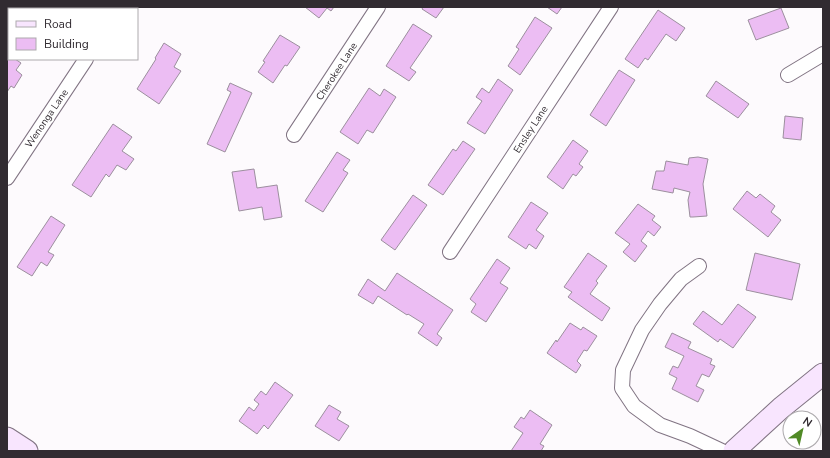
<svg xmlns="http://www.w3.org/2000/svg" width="830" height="458" viewBox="0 0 830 458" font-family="'Nunito Sans',sans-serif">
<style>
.building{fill:#ecbdf3;stroke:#9c8f9e}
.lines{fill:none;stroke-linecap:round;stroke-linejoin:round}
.street-casing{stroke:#817483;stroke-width:16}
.secondary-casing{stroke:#817483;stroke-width:23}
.street{stroke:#fff;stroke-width:14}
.secondary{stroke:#f8e5fe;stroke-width:21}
.labels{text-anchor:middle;stroke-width:4;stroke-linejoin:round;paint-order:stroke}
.street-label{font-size:10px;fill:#312b31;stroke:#fff}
</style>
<rect width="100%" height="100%" fill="#fdfafd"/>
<!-- building -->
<path class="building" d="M34,7H62L60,9H38Z
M305,7H334L331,11L327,8L319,18Z
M423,7H444L436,18L422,9Z
M547,7H562L557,14Z
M781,8L789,28L756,40L748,20Z
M658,10L685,28L676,41L666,34L648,60L645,58L638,68L625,59Z
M535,17L552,28L520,75L508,66L519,49L516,47Z
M413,24L432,36L410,68L416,72L409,81L386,66Z
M280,35L300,47L287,66L285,65L273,83L258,72L265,62L263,61Z
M164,43L181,54L174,67L181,71L159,104L137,89L156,59L155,58Z
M7,54L9,55V59H15L21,63L16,70L22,75L14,88L11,86L7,92Z
M619,70L635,80L606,126L590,115Z
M498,79L513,90L485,134L467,123L482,101L476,97L482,88L489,93Z
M716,81L749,104L738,118L706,96Z
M230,83L252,93L225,152L207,144L231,92L227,90Z
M369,88L380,96L384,89L396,97L373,133L367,130L358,144L340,132Z
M785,116L803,118L801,140L783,138Z
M113,124L132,137L122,151L134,159L126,170L117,165L109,177L106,174L91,197L72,185Z
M573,140L588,151L579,164L583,167L576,176L573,174L563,189L547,177Z
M463,141L475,149L443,195L428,185L453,149L456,151Z
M337,152L350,160L343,170L348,173L323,212L305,201Z
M698,157L708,159L703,184L707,216L693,217H690L688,200L690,192L674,188L673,193L652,189L656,171H664L666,161L688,165L689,158Z
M254,169L257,188L277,185L282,217L264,220L262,207L239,211L232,172Z
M747,191L756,198L760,194L775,206L771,212L781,220L768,237L733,209Z
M413,195L427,205L395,250L381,240Z
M531,202L548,213L536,230L544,236L536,249L529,244L526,249L508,237Z
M638,204L655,216L652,220L661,227L654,236L648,231L641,241L647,246L635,262L623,252L630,244L615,233Z
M51,216L65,225L48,252L54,255L47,266L41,262L32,276L17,267Z
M588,253L607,266L596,281L598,283L590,294L610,308L602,321L568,297L572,292L564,287Z
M755,253L800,264L792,300L746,290Z
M497,259L510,268L500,283L508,288L486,322L471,312L476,304L470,299Z
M397,273L453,310L437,334L442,338L437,346L418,333L424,324L408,314L407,315L378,296L373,304L358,295L368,279L385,291Z
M738,304L756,317L733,348L720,339L718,342L693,324L703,311L722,325Z
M570,323L581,330L583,327L597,336L587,351L584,350L577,361L581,365L576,373L547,353L556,340L557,342Z
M672,333L691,342L688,348L712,359L710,364L715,366L709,377L702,374L696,386L704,390L698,402L672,389L677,378L669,374L673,366L678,368L684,356L665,347Z
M275,382L293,395L268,429L264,425L257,434L239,421L249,407L254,411L259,404L254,400L261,391L266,395Z
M329,405L341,412L337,419L349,426L339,441L315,426Z
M530,410L552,425L540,444L544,446L541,451H511L523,433L514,427L521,417L524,419Z"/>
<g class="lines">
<defs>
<path id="street" d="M119,9L121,7
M788,75L823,54
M294,135L378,7
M7,178L86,59
M450,252L611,7
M699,266L681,279L660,304L642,330L623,370L622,388L634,406L660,425L690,436L722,451"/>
<path id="secondary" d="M7,438L27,451
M734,451L781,408L823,374"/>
</defs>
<!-- street casing -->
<use href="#street" class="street-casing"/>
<!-- secondary casing -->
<use href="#secondary" class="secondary-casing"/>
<!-- street -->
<use href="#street" class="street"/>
<!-- secondary -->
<use href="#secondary" class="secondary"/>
</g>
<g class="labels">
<!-- street labels -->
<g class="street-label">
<text transform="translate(336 71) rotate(-57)" y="4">Cherokee Lane</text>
<text transform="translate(46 118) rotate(-56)" y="4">Wenonga Lane</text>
<text transform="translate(530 129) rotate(-57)" y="4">Ensley Lane</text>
</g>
</g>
<!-- border -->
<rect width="830" height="458" fill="none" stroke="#312b31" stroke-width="16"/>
<!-- legend -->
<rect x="8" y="8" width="130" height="52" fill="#ffffff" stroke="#adaaad"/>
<rect x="16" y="21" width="20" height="6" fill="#f8e5fe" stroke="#adaaad"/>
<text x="44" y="28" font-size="12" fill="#312b31">Road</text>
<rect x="16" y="38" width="20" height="12" fill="#ecbdf3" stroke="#adaaad"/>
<text x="44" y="48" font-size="12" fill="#312b31">Building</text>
<!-- north arrow -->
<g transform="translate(802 430) rotate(34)"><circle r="19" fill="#ffffff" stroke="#adaaad"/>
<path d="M0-3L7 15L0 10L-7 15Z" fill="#518a26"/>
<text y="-6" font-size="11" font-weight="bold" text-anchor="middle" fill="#312b31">N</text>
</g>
</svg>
